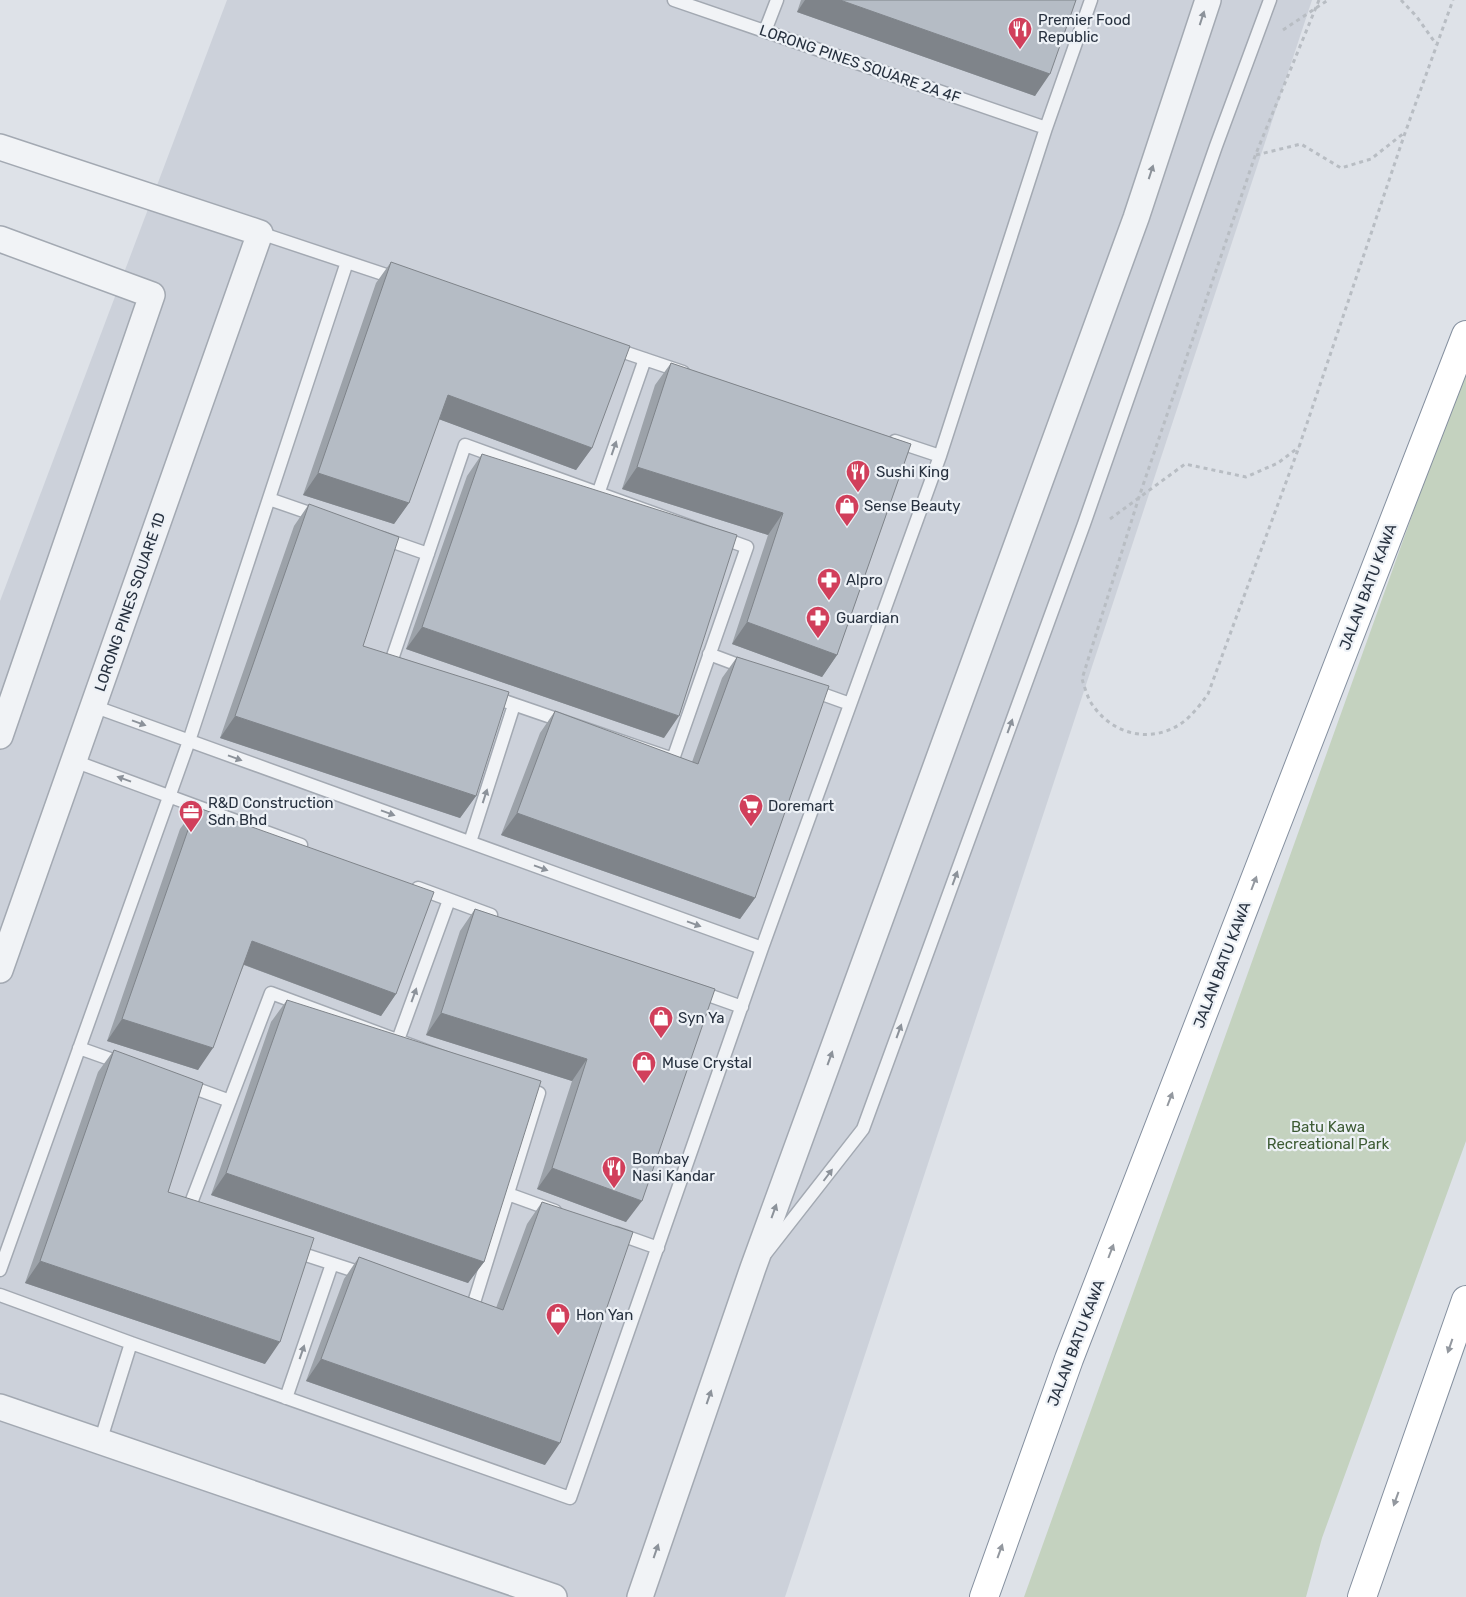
<svg xmlns="http://www.w3.org/2000/svg" width="1466" height="1597" viewBox="0 0 1466 1597" font-family="Rubik,sans-serif">
<style>
.built{fill:#ccd1da}
.green{fill:#c4d2bf}
.lines{fill:none;stroke-linecap:round;stroke-linejoin:round}
.lane-casing{stroke:#a3a9b2;stroke-width:15}
.street-casing{stroke:#a3a9b2;stroke-width:28}
.highway-casing{stroke:#85909f;stroke-width:30}
.path{stroke:#b8bdc3;stroke-width:3;stroke-dasharray:4 4;stroke-linecap:butt}
.lane{stroke:#f1f3f6;stroke-width:12}
.street{stroke:#f1f3f6;stroke-width:25}
.highway{stroke:#fff;stroke-width:28}
.wall{fill:#9ca2a9}
.shaded-wall{fill:#7f848a}
.building{fill:#b5bcc5;stroke:#7f848a}
.oneway{fill:#8c929a}
.oneway2{fill:#93989f}
.labels{text-anchor:middle;stroke-width:4.5;stroke-linejoin:round;paint-order:stroke}
.poi-label{font-size:15px;fill:#27313f;stroke:#edf1f6;text-anchor:start}
.street-label{font-size:15px;fill:#27313f;stroke:#edf1f6}
.park-label{font-size:15px;fill:#3d5b34;stroke:#edf1f6}
</style>
<rect width="100%" height="100%" fill="#dee2e8"/>
<!-- built -->
<path class="built" d="M227,0H1312L785,1597H0V601Z"/>
<!-- green -->
<path class="green" d="M1466,365V1141L1322,1538L1306,1597H1024Z"/>
<g class="lines">
<defs>
<path id="lane" d="M674,0L1046,128
M765,31L777,0
M260,233L398,279
M612,348L683,372
M895,441L940,456
M465,445L747,547L673,759L391,662Z
M598,494L645,359
M269,499L321,517
M382,538L428,554
M709,654L749,669
M811,690L850,704
M93,706L762,948
M74,761L301,845
M470,842L514,705
M418,888L491,915
M697,991L742,1007
M271,993L539,1093L472,1309L186,1216Z
M398,1040L449,900
M79,1048L124,1064
M186,1085L230,1101
M508,1194L555,1211
M616,1233L658,1248
M766,1253L863,1129L1084,524L1216,146L1270,0
M0,1270L189,741L347,262
M0,1295L131,1343
M286,1398L332,1264
M100,1442L131,1343L570,1498L762,948L940,456L1046,128L1091,0"/>
<path id="street" d="M0,147L260,233L0,970
M0,239L152,295L0,736
M0,1407L554,1597
M640,1597L753,1268L1136,218L1208,0"/>
<path id="highway" d="M984,1597L1069,1359L1466,335
M1362,1597L1466,1300"/>
</defs>
<!-- lane casing -->
<use href="#lane" class="lane-casing"/>
<!-- street casing -->
<use href="#street" class="street-casing"/>
<!-- highway casing -->
<use href="#highway" class="highway-casing"/>
<!-- path -->
<path class="path" d="M1319,0L1255,156L1139,497L1082,679C1085,688 1088,700 1094,707C1118,740 1163,744 1191,715C1197,709 1203,701 1208,694L1299,447L1405,133L1453,0
M1401,0L1417,17L1436,44
M1283,30L1328,0
M1256,155L1301,144L1341,168L1371,159L1404,133
M1110,519L1185,464L1246,477L1278,463L1299,447"/>
<!-- lane -->
<use href="#lane" class="lane"/>
<!-- street -->
<use href="#street" class="street"/>
<!-- highway -->
<use href="#highway" class="highway"/>
</g>
<!-- wall -->
<path class="wall" d="M801,0H1076L1035,96L797,12Z
M391,262L592,448L576,470L439,419L409,503L394,524L303,495L376,283Z
M671,363L911,444L837,655L822,677L732,644L768,535L622,489L655,385Z
M482,454L664,738L406,649L467,476Z
M309,504L363,646L476,796L460,818L220,738L294,526Z
M737,657L755,898L740,919L501,835L540,733L555,711L692,762L722,678Z
M196,807L396,994L381,1016L244,965L198,1070L107,1041L180,829Z
M475,909L715,989L626,1222L537,1189L572,1081L426,1035L460,931Z
M287,1000L484,1262L468,1283L211,1195L271,1022Z
M114,1050L168,1192L265,1364L25,1283L98,1072Z
M542,1202L545,1465L306,1381L344,1279L359,1257L496,1308L527,1224Z"/>
<!-- shaded-wall -->
<path class="shaded-wall" d="M805,0H840L1050,74L1035,96L797,12Z
M448,395L592,448L576,470L433,417Z
M637,467L783,513L768,535L622,489Z
M318,473L409,503L394,524L303,495Z
M747,622L837,655L822,677L732,644Z
M422,627L679,716L664,738L406,649Z
M235,716L476,796L460,818L220,738Z
M517,813L755,898L740,919L501,835Z
M252,941L396,994L381,1016L237,962Z
M441,1013L587,1059L572,1081L426,1035Z
M122,1019L213,1048L198,1070L107,1041Z
M552,1168L642,1201L626,1222L537,1189Z
M226,1173L484,1262L468,1283L211,1195Z
M40,1261L280,1342L265,1364L25,1283Z
M321,1359L560,1443L545,1465L306,1381Z"/>
<!-- building -->
<path class="building" d="M840,0H1076L1050,74Z
M391,262L630,346L592,448L448,395L409,503L318,473Z
M671,363L911,444L837,655L747,622L783,513L637,467Z
M482,454L737,535L679,716L422,627Z
M309,504L399,537L363,646L509,692L476,796L235,716Z
M737,657L829,686L755,898L517,813L555,711L698,764Z
M196,807L434,892L396,994L252,941L213,1048L122,1019Z
M475,909L715,989L642,1201L552,1168L587,1059L441,1013Z
M287,1000L541,1081L484,1262L226,1173Z
M114,1050L203,1083L168,1192L314,1238L280,1342L40,1261Z
M542,1202L633,1232L560,1443L321,1359L359,1257L503,1310Z"/>
<!-- one-way arrows -->
<defs><path id="oneway-solid" d="M-6-.8H1V-3.2L6.5 0L1 3.2V.8H-6Z" transform="scale(1.25)"/></defs>
<g class="oneway">
<use href="#oneway-solid" transform="translate(1202 18) rotate(-72)"/>
<use href="#oneway-solid" transform="translate(1151 172) rotate(-72)"/>
<use href="#oneway-solid" transform="translate(614 448) rotate(-71)"/>
<use href="#oneway-solid" transform="translate(139 723) rotate(20)"/>
<use href="#oneway-solid" transform="translate(1010 726) rotate(-70)"/>
<use href="#oneway-solid" transform="translate(235 758) rotate(20)"/>
<use href="#oneway-solid" transform="translate(124 779) rotate(-160)"/>
<use href="#oneway-solid" transform="translate(485 796) rotate(-72)"/>
<use href="#oneway-solid" transform="translate(388 813) rotate(20)"/>
<use href="#oneway-solid" transform="translate(541 868) rotate(20)"/>
<use href="#oneway-solid" transform="translate(955 878) rotate(-70)"/>
<use href="#oneway-solid" transform="translate(694 924) rotate(20)"/>
<use href="#oneway-solid" transform="translate(414 995) rotate(-70)"/>
<use href="#oneway-solid" transform="translate(899 1031) rotate(-70)"/>
<use href="#oneway-solid" transform="translate(830 1058) rotate(-70)"/>
<use href="#oneway-solid" transform="translate(828 1175) rotate(-53)"/>
<use href="#oneway-solid" transform="translate(774 1211) rotate(-70)"/>
<use href="#oneway-solid" transform="translate(302 1352) rotate(-71)"/>
<use href="#oneway-solid" transform="translate(709 1397) rotate(-71)"/>
<use href="#oneway-solid" transform="translate(656 1551) rotate(-71)"/>
</g>
<g class="oneway2">
<use href="#oneway-solid" transform="translate(1254 883) rotate(-69)"/>
<use href="#oneway-solid" transform="translate(1170 1099) rotate(-69)"/>
<use href="#oneway-solid" transform="translate(1111 1251) rotate(-69)"/>
<use href="#oneway-solid" transform="translate(1450 1346) rotate(109)"/>
<use href="#oneway-solid" transform="translate(1396 1499) rotate(110)"/>
<use href="#oneway-solid" transform="translate(1000 1551) rotate(-70)"/>
</g>
<!-- icons -->
<defs>
<symbol id="restaurant-pin" viewBox="-11 -11 22 30"><path d="M0 17L-7.5 6A9.5 9.5 0 1 1 7.5 6Z" fill="#d13f5b" stroke="#edf1f6"/><path d="M-5-6h1v4h1v-4h1v4h1v-4h1v5L-1.5 .5V6h-2V.5L-5-1ZM5-6V6H3V1.5H1.5Q1.5-4 5-6Z" fill="#fff"/></symbol>
<symbol id="shop-pin" viewBox="-11 -11 22 30"><path d="M0 17L-7.5 6A9.5 9.5 0 1 1 7.5 6Z" fill="#d13f5b" stroke="#edf1f6"/><path d="M-5-2.5h2.3a2.7 3.5 0 0 1 5.4 0H5L5.5 6h-11ZM-1.5-2.5h3a1.5 2.3 0 0 0-3 0Z" fill="#fff"/></symbol>
<symbol id="pharmacy-pin" viewBox="-11 -11 22 30"><path d="M0 17L-7.5 6A9.5 9.5 0 1 1 7.5 6Z" fill="#d13f5b" stroke="#edf1f6"/><path d="M-2-6h4v4h4v4h-4v4h-4v-4h-4v-4h4Z" fill="#fff"/></symbol>
<symbol id="supermarket-pin" viewBox="-11 -11 22 30"><path d="M0 17L-7.5 6A9.5 9.5 0 1 1 7.5 6Z" fill="#d13f5b" stroke="#edf1f6"/><path d="M-6-5.5h2.5l.6 2H6L4.5 2H-2.5L-4.4-4H-6ZM-1.5 3.2a1.3 1.3 0 1 0 .1 0ZM3 3.2a1.3 1.3 0 1 0 .1 0Z" fill="#fff"/></symbol>
<symbol id="office-pin" viewBox="-11 -11 22 30"><path d="M0 17L-7.5 6A9.5 9.5 0 1 1 7.5 6Z" fill="#d13f5b" stroke="#edf1f6"/><path d="M-6-3h4V-5.5h4V-3h4V5H-6ZM-1-4.5V-3h2v-1.5ZM-6 0V1H6V0Z" fill="#fff"/></symbol>
</defs>
<g fill-rule="evenodd">
<use href="#restaurant-pin" x="1006" y="15" width="28" height="38"/>
<use href="#restaurant-pin" x="844" y="458" width="28" height="38"/>
<use href="#shop-pin" x="833" y="492" width="28" height="38"/>
<use href="#pharmacy-pin" x="815" y="566" width="28" height="38"/>
<use href="#pharmacy-pin" x="804" y="604" width="28" height="38"/>
<use href="#supermarket-pin" x="737" y="792" width="28" height="38"/>
<use href="#office-pin" x="177" y="798" width="28" height="38"/>
<use href="#shop-pin" x="647" y="1004" width="28" height="38"/>
<use href="#shop-pin" x="630" y="1049" width="28" height="38"/>
<use href="#restaurant-pin" x="600" y="1154" width="28" height="38"/>
<use href="#shop-pin" x="544" y="1301" width="28" height="38"/>
</g>
<g class="labels">
<!-- poi labels -->
<g class="poi-label">
<text x="1038" y="25">Premier Food<tspan x="1038" dy="17">Republic</tspan></text>
<text x="876" y="477">Sushi King</text>
<text x="864" y="511">Sense Beauty</text>
<text x="846" y="585">Alpro</text>
<text x="836" y="623">Guardian</text>
<text x="208" y="808">R&amp;D Construction<tspan x="208" dy="17">Sdn Bhd</tspan></text>
<text x="768" y="811">Doremart</text>
<text x="678" y="1023">Syn Ya</text>
<text x="662" y="1068">Muse Crystal</text>
<text x="632" y="1164">Bombay<tspan x="632" dy="17">Nasi Kandar</tspan></text>
<text x="576" y="1320">Hon Yan</text>
</g>
<!-- street labels -->
<g class="street-label">
<text transform="translate(860 64) rotate(19)" y="5">LORONG PINES SQUARE 2A 4F</text>
<text transform="translate(1368 587) rotate(-69)" y="5">JALAN BATU KAWA</text>
<text transform="translate(130 602) rotate(-71)" y="5">LORONG PINES SQUARE 1D</text>
<text transform="translate(1222 965) rotate(-69)" y="5">JALAN BATU KAWA</text>
<text transform="translate(1076 1343) rotate(-69)" y="5">JALAN BATU KAWA</text>
</g>
<!-- park labels -->
<g class="park-label">
<text x="1328" y="1132">Batu Kawa<tspan x="1328" dy="17">Recreational Park</tspan></text>
</g>
</g>
</svg>
